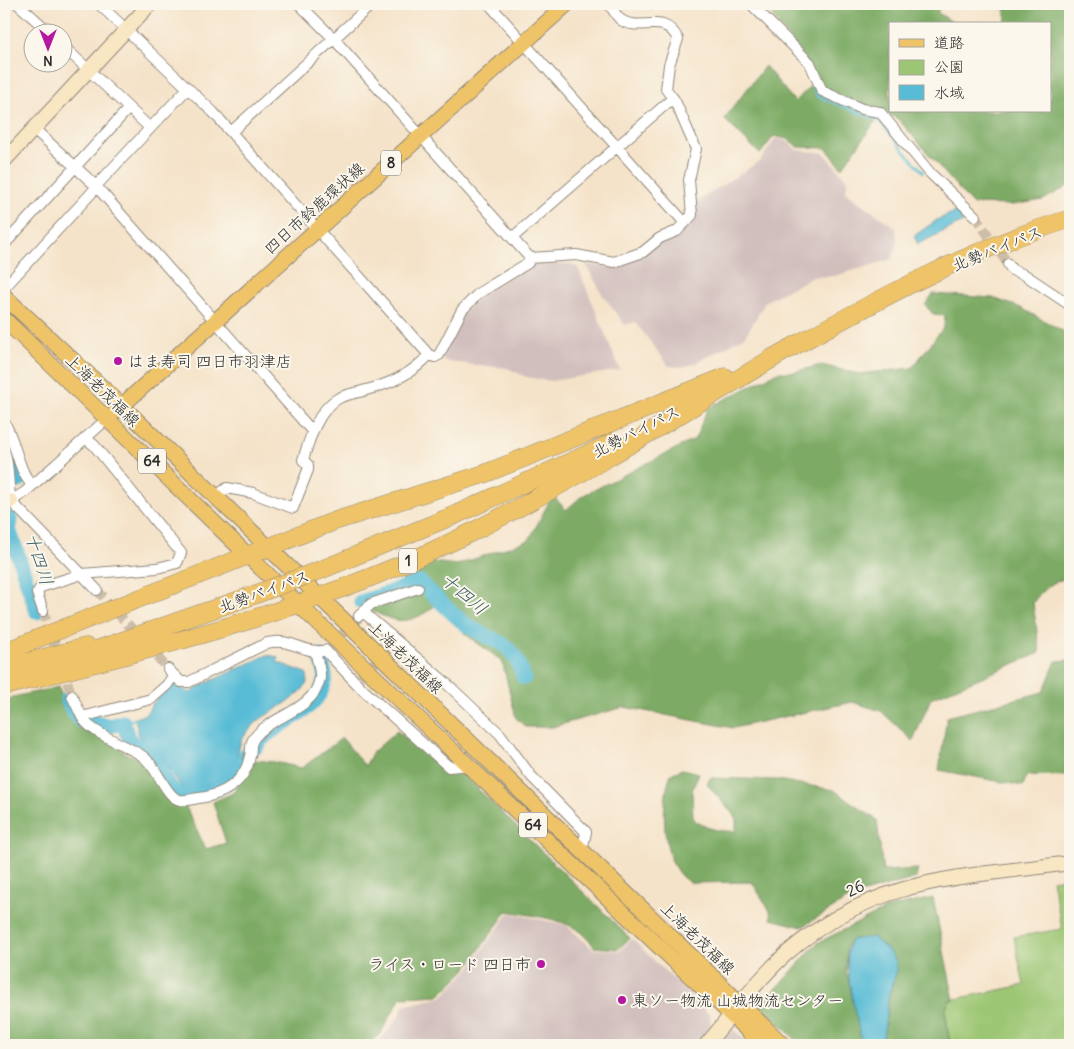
<svg xmlns="http://www.w3.org/2000/svg" width="1074" height="1049" viewBox="0 0 1074 1049" font-family="Delius,'Klee One',sans-serif">
<style>
.industrial{fill:#d1bfbd}
.green{fill:#9cc673;stroke:#64784f}
.forest{fill:#7dab65;stroke:#546b48}
.water{fill:#58bcd6;stroke:#427480}
.lines{fill:none;stroke-linecap:round;stroke-linejoin:round}
.stream{stroke:#58bcd6;stroke-width:2.5}
.river{stroke:#58bcd6;stroke-width:15}
.street-tunnel{stroke:#cdbea9;stroke-width:10;stroke-dasharray:10 5;stroke-linecap:butt}
.street-casing{stroke:#90877a;stroke-width:12}
.secondary-casing{stroke:#90877a;stroke-width:16}
.primary-casing{stroke:#90877a;stroke-width:17}
.highway-casing{stroke:#90877a;stroke-width:19}
.street{stroke:#fff;stroke-width:10}
.secondary{stroke:#f9e7c3;stroke-width:14}
.primary{stroke:#efc469;stroke-width:15}
.highway{stroke:#efc469;stroke-width:18}
.highway-bridge-casing{stroke:#90877a;stroke-width:19;stroke-linecap:butt}
.highway-bridge{stroke:#efc469;stroke-width:18}
.poi-dot{fill:#b5179e;stroke:#fbf7ec;stroke-width:2}
.labels{text-anchor:middle;stroke-width:4;stroke-linejoin:round;paint-order:stroke}
.shield{fill:#fbf7ec;stroke:#696865;stroke-width:1}
.shield-label{font-size:15px;font-weight:bold;fill:#2b2b2b}
.street-label{font-size:16px;fill:#2b2b2b;stroke:#fbf7ec}
.poi-label{font-size:16px;fill:#2b2b2b;stroke:#fbf7ec;text-anchor:start}
.water-label{font-size:18px;font-style:italic;fill:#3b5e67;stroke:#fbf7ec}
</style>
<rect width="100%" height="100%" fill="#fbf7ec"/>
<filter id="ink" filterUnits="userSpaceOnUse"><feTurbulence type="fractalNoise" baseFrequency=".02" numOctaves="2"/><feDisplacementMap in="SourceGraphic" scale="10" xChannelSelector="R" yChannelSelector="G"/><feConvolveMatrix kernelMatrix="1 2 1 2 8 2 1 2 1" color-interpolation-filters="sRGB"/></filter>
<filter id="wash" filterUnits="userSpaceOnUse"><feTurbulence type="fractalNoise" baseFrequency=".0096" numOctaves="4" result="noise"/><feDisplacementMap in="SourceGraphic" scale="20" xChannelSelector="R" yChannelSelector="G"/><feGaussianBlur stdDeviation="1.12" result="paint"/><feColorMatrix in="noise" values="0 0 0 0 0 0 0 0 0 0 0 0 0 0 0 0 0 1.4 0 .05"/><feComposite in="paint" operator="in"/></filter>
<g filter="url(#wash)">
<rect width="100%" height="100%" fill="#f5e3c9"/>
<!-- industrial -->
<path class="industrial" d="M776,138L787,141L797,150L824,153L847,180L846,193L896,228L897,244L892,259L835,276L813,277L766,301L745,336L696,363L683,367L669,366L635,322L625,325L602,294L586,264L609,267L677,233L695,203L760,161Z
M572,264L578,268L620,370L552,381L526,377L507,368L449,362L441,359L462,314L482,294L530,265Z
M509,913L566,925L593,949L619,951L632,939L710,1015L711,1027L696,1045H376L399,1017L403,1006L442,997L467,971Z
M723,1027L732,1028L750,1045H707Z"/>
<!-- green -->
<path class="green" d="M1070,877V1045H950L945,1010L950,1000L1024,985L1014,937L1062,929L1052,880Z"/>
<!-- forest -->
<path class="forest" d="M764,4H943L937,12L955,24H890V111H1050V24H1006L1005,4H1070V185L1043,200L1012,205L972,204L898,119L883,111L842,168L826,148L798,147L788,139L774,136L760,154L724,119L765,66L795,102L818,78Z
M933,294L993,298L1021,308L1070,335V578C1055,579 1041,590 1033,603L1040,653L931,698L913,741L881,711L852,702L733,728L624,707L552,727H526L516,718L502,661L464,633V627L449,607L436,605C406,629 392,622 362,605L404,583L401,576L432,562L457,565L529,540L549,502L555,498L566,510L582,496L695,439L708,408L778,372H794L821,365L859,374L912,368L944,327L945,315L933,314L925,305Z
M1070,660V776L1027,775L1023,786L939,770L947,717L1043,692L1056,661Z
M59,687L66,710L83,730L103,737L127,754L143,761L185,805L206,849L226,843L213,802L233,793L255,760L275,762L302,768L342,738L365,766L373,752L397,731L447,771L465,776L630,938L618,949L594,947C578,918 537,917 507,911L465,970L440,995L401,997L381,1033L367,1045H4V702L13,697Z
M682,769L699,773L692,791L693,819C706,829 720,832 736,831V818L707,784L710,778L778,780L834,790L877,820L883,871L918,869L916,878L853,896L802,927L771,919L770,911L752,882L692,883C660,872 660,800 671,774Z
M933,898L954,1000H950L945,1010L950,1045H882L889,994L896,974L858,938L851,940L847,946L846,972L852,991L862,1045H801L761,1006L817,943L888,908Z"/>
<!-- water -->
<path class="water" d="M957,211L963,222L918,244L914,236L937,220Z
M267,655L278,657L277,662L306,673C317,691 269,711 258,721C254,725 248,730 245,735C239,742 239,751 236,760C227,781 203,790 182,788L164,759L140,740L135,718L146,714L153,703L173,684L191,693L198,687Z
M872,937L888,950L896,961V974L889,994L882,1045H862C858,1022 840,958 851,940Z"/>
<g class="lines">
<!-- stream -->
<path class="stream" d="M746,4L748,9L783,43
M806,66L817,96L878,120L923,172
M123,722L136,719"/>
<!-- river -->
<path class="river" d="M10,446L19,481
M10,518L9,529L37,612
M361,602L420,582C435,596 451,614 468,626C500,646 510,637 524,678
M67,699L72,710L80,720
M88,720L110,726L123,722C132,753 138,741 155,760C165,770 167,790 180,795C213,796 233,786 246,755
M256,747C274,720 319,715 325,679C326,672 322,663 320,656"/>
</g>
</g>
<g filter="url(#ink)">
<g class="lines">
<!-- street-tunnel -->
<path class="street-tunnel" d="M975,216L1008,264
M97,590L168,669
M43,611L72,696
M332,645L359,617
M360,677L389,649"/>
<defs>
<path id="street" d="M18,4L49,32
M99,4L213,112L429,355L435,357L439,355L462,310L479,293L528,263L530,258L333,38L299,4
M489,4L685,223
M751,4L810,63L822,91L862,109L880,112L930,173L975,216
M62,45L150,128
M33,128L96,186L312,431
M231,132L372,4
M96,186L188,88
M512,238L673,98
M4,245L129,108
M530,258L576,255L614,262L643,252L660,238L677,231L692,215L689,180L696,149L675,101L666,89L669,65L678,39C663,11 641,33 621,20C616,16 613,9 609,4
M1008,264L1012,270L1025,275L1070,305
M4,288L96,188
M4,422C16,441 17,469 32,485
M4,450C10,468 7,483 11,501L97,590
M214,498L227,488L253,493L293,508L308,470V465L303,460C309,440 318,409 339,398C347,394 357,393 366,390C390,384 412,374 429,355
M11,501L25,492L107,419
M43,611L37,593L41,587L82,574L157,568L177,563L181,553L94,445L85,438
M363,612L445,682L500,734L531,776L586,832L582,851
M359,616L371,604L418,588
M325,650L362,689L449,767L470,765
M168,669L181,682H189L267,643C290,637 302,653 322,651
M173,676L167,685L151,699L82,717C89,732 125,745 141,755C158,766 165,797 180,800C186,801 193,799 199,798C223,795 245,783 250,756C252,749 249,745 254,738C272,714 314,712 320,678C321,669 316,660 316,652
M72,696L82,717"/>
<path id="secondary" d="M4,161L150,4
M4,505L11,501
M706,1045C732,1015 756,981 786,954C875,876 960,878 1070,863"/>
<path id="primary" d="M4,296L122,406L783,1045
M4,319L298,604L763,1045
M116,411L567,4"/>
<path id="highway" d="M769,360C865,307 965,250 1070,219
M323,569L455,515L614,442
M4,652L335,521L484,474L725,377
M76,657L251,596
M4,668L86,647
M4,686C163,647 325,606 472,532C577,479 677,416 778,355"/>
</defs>
<!-- street casing -->
<use href="#street" class="street-casing"/>
<!-- secondary casing -->
<use href="#secondary" class="secondary-casing"/>
<!-- primary casing -->
<use href="#primary" class="primary-casing"/>
<!-- highway casing -->
<use href="#highway" class="highway-casing"/>
<!-- street -->
<use href="#street" class="street"/>
<!-- secondary -->
<use href="#secondary" class="secondary"/>
<!-- primary -->
<use href="#primary" class="primary"/>
<!-- highway -->
<use href="#highway" class="highway"/>
<defs>
<path id="highway-bridge" d="M251,596L323,569"/>
</defs>
<!-- highway-bridge casing -->
<use href="#highway-bridge" class="highway-bridge-casing"/>
<!-- highway-bridge -->
<use href="#highway-bridge" class="highway-bridge"/>
</g>
</g>
<!-- markers -->
<g class="poi-dot">
<circle cx="118" cy="361" r="5"/>
<circle cx="541" cy="964" r="5"/>
<circle cx="622" cy="1000" r="5"/>
</g>
<g class="labels">
<!-- shield labels -->
<g class="shield">
<rect x="381" y="150.5" width="20" height="25" rx="4"/>
<rect x="138" y="448.5" width="28" height="25" rx="4"/>
<rect x="399" y="548.5" width="18" height="25" rx="4"/>
<rect x="519" y="812.5" width="28" height="25" rx="4"/>
</g>
<g class="shield-label">
<text x="391" y="168">8</text>
<text x="152" y="466">64</text>
<text x="408" y="566">1</text>
<text x="533" y="830">64</text>
</g>
<!-- street labels -->
<g class="street-label">
<text transform="translate(314 208) rotate(-42)" y="6">四日市鈴鹿環状線</text>
<text transform="translate(997 248) rotate(-22)" y="6">北勢バイパス</text>
<text transform="translate(103 390) rotate(44)" y="6">上海老茂福線</text>
<text transform="translate(636 431) rotate(-27)" y="6">北勢バイパス</text>
<text transform="translate(264 591) rotate(-20)" y="6">北勢バイパス</text>
<text transform="translate(406 657) rotate(44)" y="6">上海老茂福線</text>
<text transform="translate(855 888) rotate(-25)" y="6">26</text>
<text transform="translate(698 938) rotate(44)" y="6">上海老茂福線</text>
</g>
<!-- poi labels -->
<g class="poi-label">
<text x="128" y="367">はま寿司 四日市羽津店</text>
<text x="531" y="970" text-anchor="end">ライス・ロード 四日市</text>
<text x="632" y="1006">東ソー物流 山城物流センター</text>
</g>
<!-- water labels -->
<g class="water-label">
<text transform="translate(39 559) rotate(72)" y="6">十四川</text>
<text transform="translate(464 594) rotate(40)" y="6">十四川</text>
</g>
</g>
<!-- margin -->
<rect width="1074" height="1049" fill="none" stroke="#fbf7ec" stroke-width="20"/>
<!-- legend -->
<rect x="889" y="22" width="162" height="90" fill="#fbf7ec" stroke="#a8a59f"/>
<rect x="899" y="39" width="25" height="8" fill="#efc469" stroke="#a8a59f"/>
<text x="934" y="48" font-size="15" fill="#2b2b2b">道路</text>
<rect x="899" y="60" width="25" height="15" fill="#9cc673" stroke="#a8a59f"/>
<text x="934" y="72" font-size="15" fill="#2b2b2b">公園</text>
<rect x="899" y="85" width="25" height="15" fill="#58bcd6" stroke="#a8a59f"/>
<text x="934" y="98" font-size="15" fill="#2b2b2b">水域</text>
<!-- north arrow -->
<g transform="translate(48 48) rotate(180)"><circle r="24" fill="#fbf7ec" stroke="#a8a59f"/>
<path d="M0-4L9 19L0 12L-9 19Z" fill="#b5179e"/>
<text y="-8" font-size="14" font-weight="bold" text-anchor="middle" fill="#2b2b2b">N</text>
</g>
</svg>
